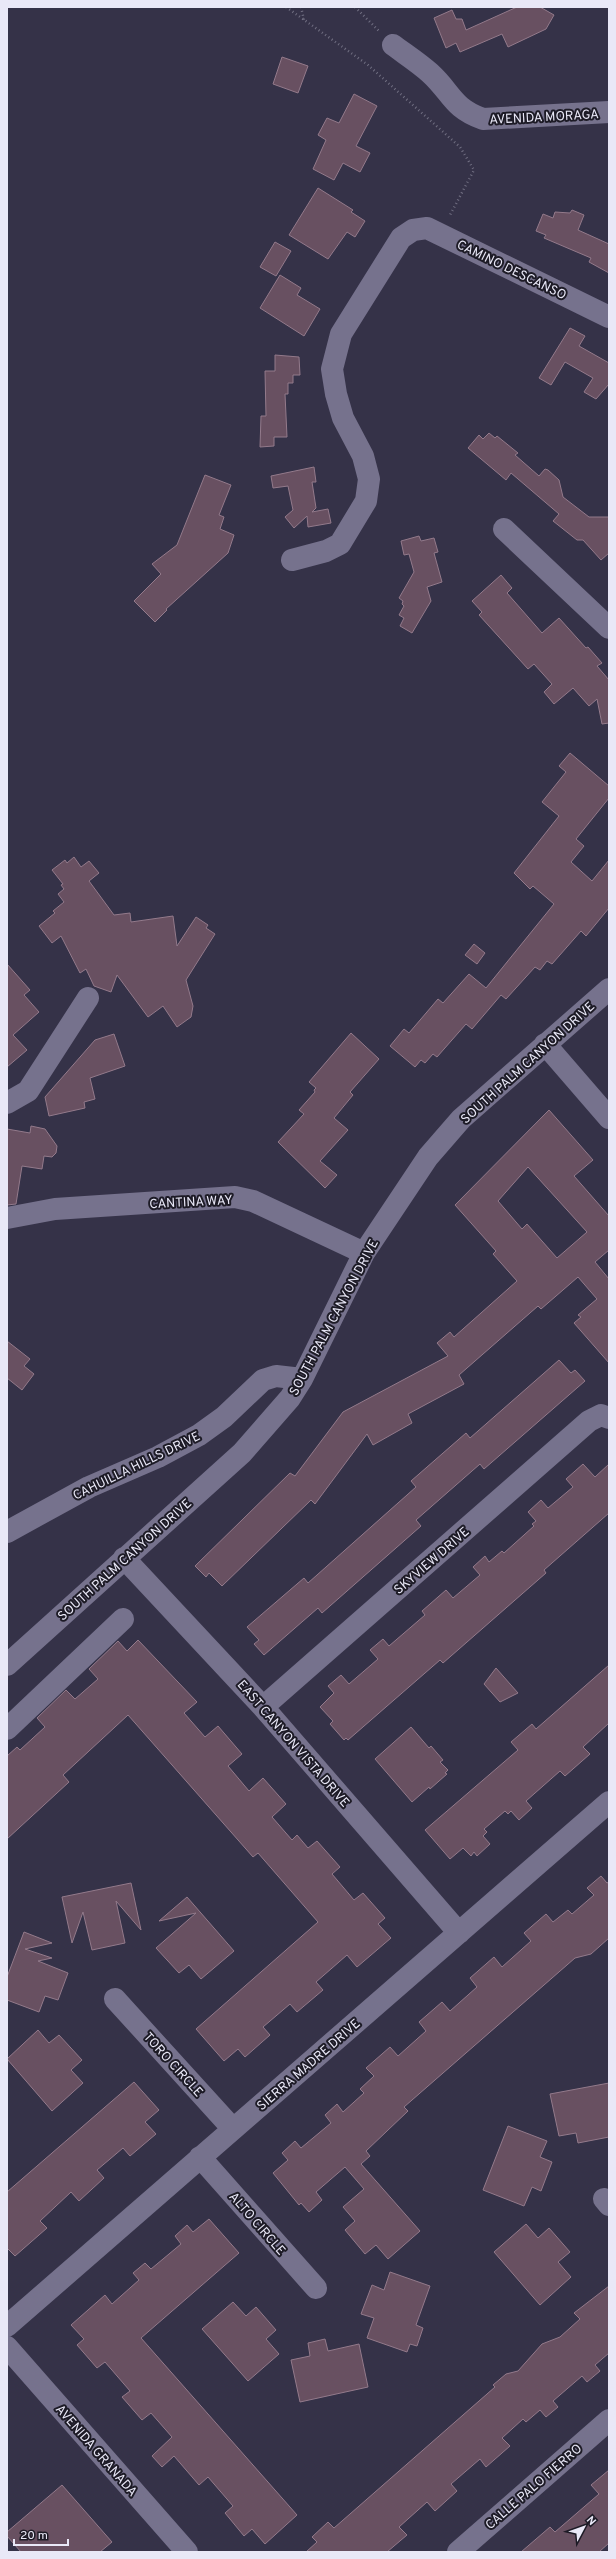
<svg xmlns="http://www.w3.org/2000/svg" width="616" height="2559" viewBox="0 0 616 2559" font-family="Overpass,sans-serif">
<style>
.building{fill:#685061;stroke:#937a8b;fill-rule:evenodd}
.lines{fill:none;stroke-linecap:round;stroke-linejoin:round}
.path{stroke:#716f82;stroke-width:2.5;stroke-dasharray:1 3;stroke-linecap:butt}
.minor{stroke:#76728d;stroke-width:22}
.labels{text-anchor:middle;stroke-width:4;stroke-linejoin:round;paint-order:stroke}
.street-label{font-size:13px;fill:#e9e8f7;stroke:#1d1b26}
</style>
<rect width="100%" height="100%" fill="#353248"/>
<!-- building -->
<path class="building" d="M517,7H540L554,15L546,29L508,47L502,34L460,52L456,43L446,48L434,18L452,10L456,19H462L466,30Z
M282,57L308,66L298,93L273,84Z
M354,94L377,106L356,146L370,153L360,172L343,163L334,180L313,169L326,140L318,135L327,118L339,123Z
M318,188L353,210L351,212L365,221L355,237L347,232L328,259L289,235Z
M572,210L584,215L578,230L609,244V273L589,262L591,258L544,238L546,235L536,231L543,214L553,218L555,212L570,213Z
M275,242L291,251L276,276L260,267Z
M280,275L301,288L297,295L320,309L304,336L260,308Z
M570,328L585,336L579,346L609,363V384L596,399L584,392L593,378L565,362L551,385L539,378Z
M275,355L299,357L300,375H293V383H288V394H285L287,437H274V446L260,447L261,416H266L265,371H275Z
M489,433L495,438L497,436L518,453L515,455L539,476L545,469L548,470L559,480L563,497L589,517H609V553L601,560L583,540H577L553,521L559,514L511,473L506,480L468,448L479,435L483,439Z
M314,467L316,482H312L316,508L312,512L328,509L331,523L308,527L307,516L294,528L285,517L293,510L288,486L273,488L271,476Z
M205,475L231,485L219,515L224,517L220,529L234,535L228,553L166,609L167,610L155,622L134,601L161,574L152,564L177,545Z
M419,536L421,541L434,538L438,552L434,553L442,582L427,587L431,601L412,633L400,626L404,618L399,615L404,606L402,604L403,601L399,598L414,572L409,554L404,555L401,541Z
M501,575L512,588L507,593L542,633L559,618L586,648L588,647L602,663L597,666L609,680V723L602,724L597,699L589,706L573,688L554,704L544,692L552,684L534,664L528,669L479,615L482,612L472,601Z
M570,753L609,786V798L576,839L584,846L571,862L592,881L609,860V908L586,936L581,931L552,964L547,961L540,970L535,967L506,999L501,995L472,1029L466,1024L437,1057L433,1054L425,1063L421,1060L415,1067L390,1046L404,1029L409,1033L438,999L443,1003L469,974L486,988L554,904L533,886L530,889L514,873L559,816L542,802L566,772L559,766Z
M74,857L81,867L89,861L99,873L89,881L114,915L130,913L131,922L173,916L177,946L196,917L208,925L206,928L215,934L186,980L193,1006L191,1017L177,1027L163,1006L148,1017L117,975L111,992L94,986L86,969L80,973L61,936L52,943L39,926L55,913L53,911L64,902L58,894L64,889L61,885L63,884L52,870L65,860L67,863Z
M474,944L485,953L477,964L465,955Z
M7,964L30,990L24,995L39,1012L13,1035L27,1050L7,1067Z
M351,1033L379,1059L350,1092L353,1095L334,1118L348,1130L320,1161L337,1175L325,1188L278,1142L304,1114L299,1110L315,1092L314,1090L316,1088L309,1082Z
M114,1034L125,1066L90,1078L95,1099L84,1102L85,1108L49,1116L45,1097L95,1040Z
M549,1110L593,1160L574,1176L609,1216V1250L595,1262L609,1279V1363L574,1323L581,1317L578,1315L597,1299L578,1277L541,1309L538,1306L459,1375L464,1384L408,1414L412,1423L373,1445L367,1434L315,1504L311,1500L222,1586L209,1573L206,1577L195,1566L290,1473L295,1476L343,1412L448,1356L437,1343L450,1332L454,1337L517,1281L493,1254L496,1251L455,1205ZM528,1167L587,1232L557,1258L527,1224L522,1229L498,1201Z
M31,1126L45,1129L57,1146L56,1153L52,1157L44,1156L42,1169L22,1166L16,1204L7,1205V1129L30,1133Z
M7,1341L30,1359L24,1366L34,1374L22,1390L7,1378Z
M559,1360L571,1373L575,1370L585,1381L484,1469L480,1464L416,1520L421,1526L322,1613L318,1608L264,1655L254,1644L259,1640L247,1627L304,1578L308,1583L416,1487L411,1481L466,1433L470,1438Z
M583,1464L595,1477L609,1464V1513L544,1570L546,1573L443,1663L440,1660L348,1740L346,1738L344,1740L330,1724L333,1721L320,1707L334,1693L328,1686L341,1675L349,1684L378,1659L370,1650L383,1639L389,1646L425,1615L422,1611L446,1590L453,1598L480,1575L473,1567L485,1556L489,1562L502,1551L504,1553L534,1526L532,1524L536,1521L528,1512L541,1500L548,1508L573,1487L566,1479Z
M138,1640L197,1702L184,1713L205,1737L218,1726L242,1754L228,1766L249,1791L263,1778L286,1804L272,1817L292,1840L297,1835L308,1848L317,1841L340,1867L332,1874L354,1900L363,1893L385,1918L378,1924L391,1938L357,1967L347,1955L316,1982L323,1990L297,2012L290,2004L263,2027L270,2035L245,2057L238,2049L224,2061L196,2029L318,1922L258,1853L253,1857L128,1715L63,1775L69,1782L7,1839V1756L17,1747L20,1750L45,1727L37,1718L66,1690L75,1699L98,1679L89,1669L118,1641L127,1651Z
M609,1665V1723L583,1747L590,1754L565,1776L560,1771L526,1801L532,1808L519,1820L511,1811L508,1814L505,1811L484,1829L487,1832L483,1836L490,1844L477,1856L474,1852L471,1856L463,1848L450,1859L425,1830L518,1750L511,1742L532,1724L536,1729Z
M496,1668L518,1693L500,1702L484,1684Z
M411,1727L429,1748L431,1746L443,1760L440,1762L448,1770L445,1773L447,1774L430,1789L429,1787L412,1802L375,1759Z
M601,1876L607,1883L609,1882V1938L591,1954L575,1958L404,2107L408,2111L366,2151L370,2156L361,2164L420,2231L388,2259L376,2245L365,2254L345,2230L355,2221L343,2207L364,2189L345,2167L316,2192L322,2200L309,2212L301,2203L299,2205L273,2173L288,2160L282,2153L295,2141L301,2148L331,2123L325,2115L337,2104L343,2112L364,2093L360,2089L374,2076L366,2068L390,2047L398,2056L426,2031L419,2022L442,2002L450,2011L477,1987L470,1978L494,1957L502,1967L531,1941L524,1933L546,1914L553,1922L568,1910L572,1914L594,1895L587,1888Z
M131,1883L141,1930L116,1901L125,1943L92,1950L83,1912L72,1943L62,1897Z
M187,1897L234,1951L201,1979L189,1965L179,1973L156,1948L196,1913L159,1921Z
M24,1932L52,1943L25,1949L52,1958L38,1961L68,1973L58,2000L45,1996L39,2012L7,2000V1977Z
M38,2030L49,2043L59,2035L82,2060L71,2070L83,2083L52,2111L7,2059Z
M134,2082L159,2110L145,2122L156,2134L130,2156L123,2148L97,2170L104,2178L79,2201L71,2192L40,2221L47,2228L15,2256L7,2248V2192Z
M609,2083V2137L578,2143L576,2133L559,2136L550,2094Z
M508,2126L547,2141L540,2157L552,2162L541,2191L532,2187L524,2206L483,2190Z
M209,2219L239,2253L141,2338L297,2515L265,2544L252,2529L244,2536L225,2513L233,2506L208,2477L199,2485L174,2456L162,2467L152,2456L172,2437L151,2413L142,2420L122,2397L130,2391L105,2362L97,2368L77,2345L84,2339L71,2325L105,2295L112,2304L139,2280L133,2273L145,2263L151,2269L181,2244L175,2236L187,2225L193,2232Z
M526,2224L538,2238L549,2228L570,2252L558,2262L571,2277L540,2305L494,2252Z
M390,2272L430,2286L416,2325L423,2328L417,2346L410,2344L407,2352L367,2338L374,2318L361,2314L372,2285L384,2290Z
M609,2286V2353L595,2365L600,2371L587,2382L582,2376L553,2401L558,2407L546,2417L540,2410L526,2422L523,2419L502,2438L510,2446L486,2467L480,2459L451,2484L457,2491L435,2511L427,2502L399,2527L407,2535L387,2552H306L317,2542L312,2537L328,2522L334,2528L495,2387L493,2385L506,2374L518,2371L542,2344L560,2337L580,2319L574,2313Z
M233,2302L246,2316L256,2307L276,2330L266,2339L279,2354L248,2381L202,2329Z
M325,2339L328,2351L359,2344L368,2387L300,2402L291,2360L310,2356L308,2343Z
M609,2470V2543L599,2552H521L550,2527L555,2532L599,2494L591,2485Z
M62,2485L112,2542L100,2552H21L7,2536V2532Z"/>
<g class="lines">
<!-- path -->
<path class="path" d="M286,7L368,65L460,147L474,170L449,217
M301,7L304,20
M355,7L380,32"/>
<!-- minor -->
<path class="minor" d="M393,45C405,54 419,63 430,73C452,93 452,108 483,119L609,112
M504,529L609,628
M292,560L326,551L340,544L366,501L369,479L363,456L343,418L336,394L332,369L341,334L401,238L413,230L427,228L609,317
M545,1044L609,1118
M7,1103L28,1091L88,998
M7,1218L55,1209L235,1197L253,1201L364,1253
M7,1532L89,1487L158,1457L199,1435L224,1417L263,1380L276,1376L302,1379
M124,1558L263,1707L459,1933
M7,1665L242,1453L290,1398L302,1379L364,1253L428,1157L461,1119L609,989
M263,1707L589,1421L601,1415L609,1418
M7,1729L123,1619
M115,1999L233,2129
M200,2157L316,2288
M604,2199L609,2205
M7,2326L609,1802
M7,2347L187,2552
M458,2552L609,2420"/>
</g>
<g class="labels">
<!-- street labels -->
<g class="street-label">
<text transform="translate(544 116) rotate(-3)" y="5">AVENIDA MORAGA</text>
<text transform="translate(512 269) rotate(26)" y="5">CAMINO DESCANSO</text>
<text transform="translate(527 1062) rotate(-42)" y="5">SOUTH PALM CANYON DRIVE</text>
<text transform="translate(191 1201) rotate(-3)" y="5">CANTINA WAY</text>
<text transform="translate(333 1317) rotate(-62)" y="5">SOUTH PALM CANYON DRIVE</text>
<text transform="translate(136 1465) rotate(-26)" y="5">CAHUILLA HILLS DRIVE</text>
<text transform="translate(124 1559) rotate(-42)" y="5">SOUTH PALM CANYON DRIVE</text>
<text transform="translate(431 1560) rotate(-41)" y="5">SKYVIEW DRIVE</text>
<text transform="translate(294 1743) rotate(49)" y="5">EAST CANYON VISTA DRIVE</text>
<text transform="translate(174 2064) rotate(48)" y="5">TORO CIRCLE</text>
<text transform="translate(308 2064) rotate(-41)" y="5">SIERRA MADRE DRIVE</text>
<text transform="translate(258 2223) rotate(49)" y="5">ALTO CIRCLE</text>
<text transform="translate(97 2450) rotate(49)" y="5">AVENIDA GRANADA</text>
<text transform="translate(533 2486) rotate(-41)" y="5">CALLE PALO FIERRO</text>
</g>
</g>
<!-- border -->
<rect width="616" height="2559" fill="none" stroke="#e9e8f7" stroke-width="16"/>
<!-- north arrow -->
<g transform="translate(584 2527) rotate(49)" stroke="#1d1b26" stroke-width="3" paint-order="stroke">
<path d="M0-3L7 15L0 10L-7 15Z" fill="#e9e8f7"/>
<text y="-6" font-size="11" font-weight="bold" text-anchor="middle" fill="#e9e8f7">N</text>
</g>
<!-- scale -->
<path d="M14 2539v6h54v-6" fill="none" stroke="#e9e8f7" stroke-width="2"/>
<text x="20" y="2539" font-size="12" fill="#e9e8f7" stroke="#1d1b26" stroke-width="3" paint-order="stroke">20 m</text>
</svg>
